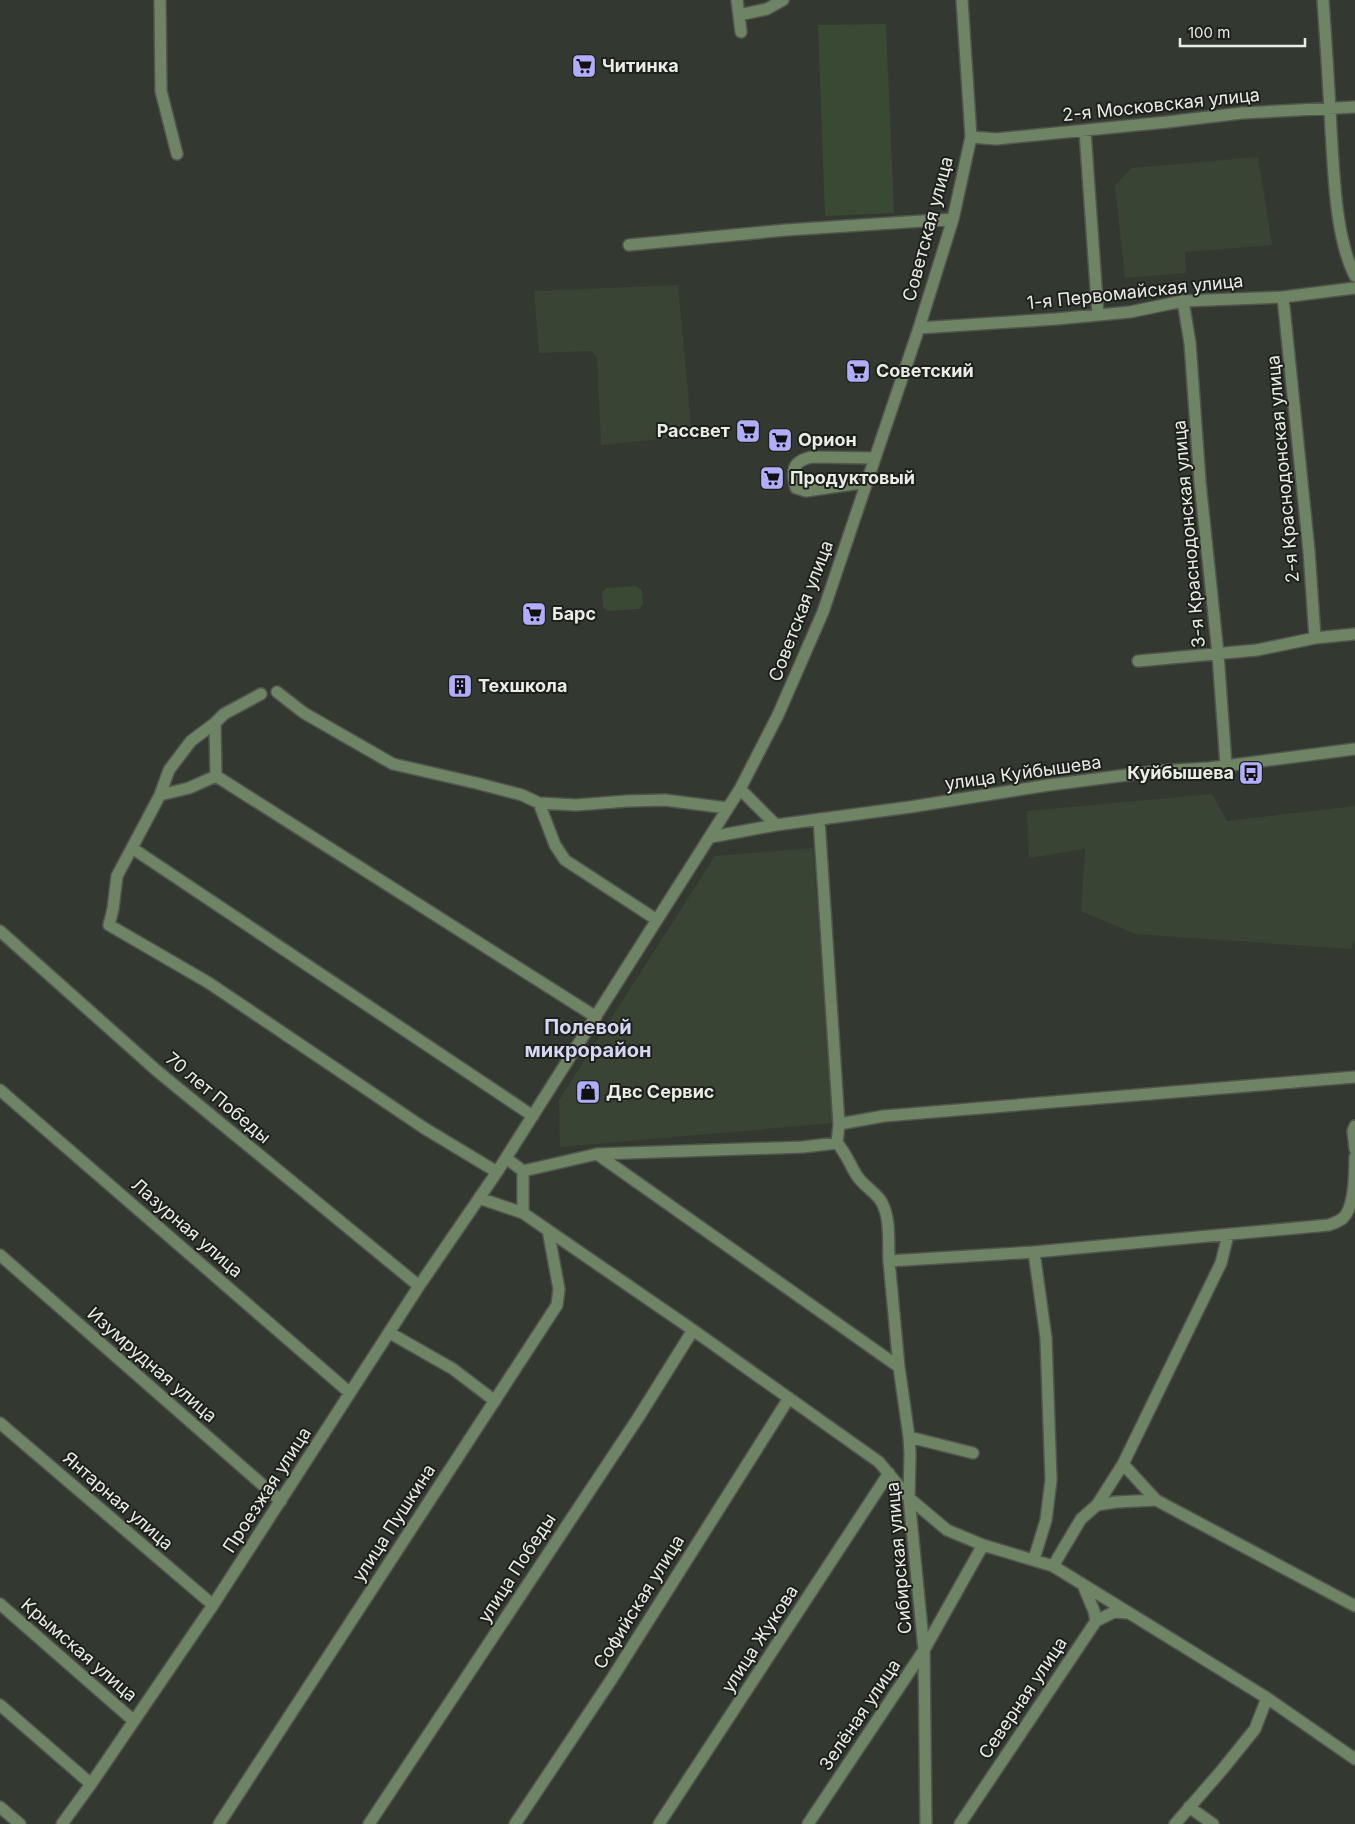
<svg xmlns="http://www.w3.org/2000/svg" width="1355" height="1824" viewBox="0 0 1355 1824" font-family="Inter,sans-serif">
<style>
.built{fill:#394434}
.green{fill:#3a4933}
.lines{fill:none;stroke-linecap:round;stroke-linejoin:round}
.minor-casing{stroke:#50564d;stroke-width:14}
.minor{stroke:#6f8464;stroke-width:11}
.labels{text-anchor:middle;stroke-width:4;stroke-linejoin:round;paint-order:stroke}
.poi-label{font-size:18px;font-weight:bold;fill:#e9ede6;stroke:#1d201b;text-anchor:start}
.street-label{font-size:18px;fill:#e9ede6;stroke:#1d201b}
.quarter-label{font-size:20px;font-weight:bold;fill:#d7d7f5;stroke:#1d201b}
</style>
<rect width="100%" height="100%" fill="#333930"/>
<!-- built -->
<path class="built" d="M1258,157L1272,245L1185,252L1186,273L1125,278L1115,186L1131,168Z
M678,285L692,436L601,445L597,358L592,351L539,353L534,291Z
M1212,794L1227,821L1355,806V940L1351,949L1135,934L1081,911L1085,849L1029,858L1027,811Z
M813,848L834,1123L560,1147L559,1100L715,856Z"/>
<!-- green -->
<path class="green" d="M886,24L894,213L825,216L818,25Z
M636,586L642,590L643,604L639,609L608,611L603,607L602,593L606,588Z"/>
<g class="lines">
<defs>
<path id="minor" d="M160,0L161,91L177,154
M737,0L741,32
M1323,0C1326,43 1329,86 1331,130C1334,173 1335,237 1355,276
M739,15L767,9L783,0
M1085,131L1098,315
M971,137L996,139L1167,122L1242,113L1355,107
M629,245L786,230L953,219
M1283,297L1309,551L1315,638
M1183,301L1190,343L1200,482L1218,654L1226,765
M919,328L1056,319L1130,312L1183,301L1283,297L1355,288
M867,482L806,491L796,488C791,471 792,461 812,457L875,458
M1138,661L1257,650L1315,638L1355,634
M277,692L304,713L393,764L476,783L522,795L539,803L576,805L627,801L665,800L727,808
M261,694L224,714L215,723L191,741L169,770L160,795L117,876L113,909L109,925L209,983L424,1128L497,1172
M215,723L216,776L596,1017
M740,789L776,825L910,807L1049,785L1158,771L1209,768L1355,749
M160,795L189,788L216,776
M539,803L555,845L565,860L657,920
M819,819L839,1124L837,1143
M711,837L776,825
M132,848L533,1116
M0,931L156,1070L419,1286
M0,1090L350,1393
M839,1124L884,1116L1355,1077
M1355,1126L1353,1131L1355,1149
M597,1154L899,1367
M506,1158L523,1171L597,1154L803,1147L837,1143C846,1153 850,1165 857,1176C863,1185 875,1192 881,1201C891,1218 888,1242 889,1261L1034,1252L1046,1338L1051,1480L1046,1520L1034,1559
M523,1171V1213L693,1330L879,1462L909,1498L947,1530L983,1545L1053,1566L1267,1698L1355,1759
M479,1198L523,1213
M1034,1252L1329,1225C1334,1223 1340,1221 1343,1218C1355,1207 1355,1172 1355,1157
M0,1255L281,1501
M889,1261L899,1367L909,1437L910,1454L909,1498L924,1650L926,1824
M390,1333L453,1369L495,1401
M0,1423L213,1605
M909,1437L973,1453
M1123,1464L1156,1500L1355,1606
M1097,1505L1116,1502L1156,1500
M1053,1566L1081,1519L1097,1505L1123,1464L1221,1263L1228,1235
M1083,1585L1094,1611L1096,1621
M0,1604L134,1721
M0,1705L91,1784
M0,1807L20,1824
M1189,1807L1213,1824
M62,1824L91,1784L213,1605L419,1286L497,1172L740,789L778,715L823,612L919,328L953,219L971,137L962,0
M219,1824L557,1305L559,1289L548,1230
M369,1824L638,1418L693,1330
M515,1824L611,1680L789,1398
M659,1824L889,1473
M808,1824L924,1650L983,1545
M960,1824L1096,1621L1114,1612L1128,1613
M1175,1824L1222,1770L1255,1729L1267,1698"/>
</defs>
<!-- minor casing -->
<use href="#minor" class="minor-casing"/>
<!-- minor -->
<use href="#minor" class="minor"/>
</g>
<!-- icons -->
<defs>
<symbol id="supermarket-square" viewBox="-11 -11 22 22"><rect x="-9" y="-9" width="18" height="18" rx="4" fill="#b0aefa" stroke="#1d201b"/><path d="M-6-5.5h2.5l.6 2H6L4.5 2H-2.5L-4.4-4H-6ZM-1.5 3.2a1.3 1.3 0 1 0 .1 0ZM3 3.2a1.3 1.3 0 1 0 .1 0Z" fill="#111"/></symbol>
<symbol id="building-square" viewBox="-11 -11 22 22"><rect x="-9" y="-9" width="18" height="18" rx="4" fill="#b0aefa" stroke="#1d201b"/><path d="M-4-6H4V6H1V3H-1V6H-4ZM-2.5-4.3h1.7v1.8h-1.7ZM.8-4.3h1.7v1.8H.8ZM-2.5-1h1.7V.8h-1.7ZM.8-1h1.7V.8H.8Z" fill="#111"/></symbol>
<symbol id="bus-square" viewBox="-11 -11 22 22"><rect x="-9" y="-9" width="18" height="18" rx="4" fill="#b0aefa" stroke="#1d201b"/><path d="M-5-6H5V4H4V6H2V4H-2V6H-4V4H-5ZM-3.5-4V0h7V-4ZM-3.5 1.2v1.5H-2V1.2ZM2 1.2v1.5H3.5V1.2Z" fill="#111"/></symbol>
<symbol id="shop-square" viewBox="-11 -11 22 22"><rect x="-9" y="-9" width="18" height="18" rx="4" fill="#b0aefa" stroke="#1d201b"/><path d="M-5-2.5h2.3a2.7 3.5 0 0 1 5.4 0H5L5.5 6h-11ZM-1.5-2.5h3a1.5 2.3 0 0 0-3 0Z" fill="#111"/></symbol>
</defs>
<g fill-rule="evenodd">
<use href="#supermarket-square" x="570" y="52" width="28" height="28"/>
<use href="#supermarket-square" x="844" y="357" width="28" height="28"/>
<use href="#supermarket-square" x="734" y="417" width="28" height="28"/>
<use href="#supermarket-square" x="766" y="426" width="28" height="28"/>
<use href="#supermarket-square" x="758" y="464" width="28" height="28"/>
<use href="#supermarket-square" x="520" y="600" width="28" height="28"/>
<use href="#building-square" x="446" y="672" width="28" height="28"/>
<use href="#bus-square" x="1237" y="759" width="28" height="28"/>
<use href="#shop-square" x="574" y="1078" width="28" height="28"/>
</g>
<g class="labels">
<!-- poi labels -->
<g class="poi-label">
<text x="602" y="72">Читинка</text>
<text x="876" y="377">Советский</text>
<text x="730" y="437" text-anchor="end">Рассвет</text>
<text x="798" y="446">Орион</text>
<text x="790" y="484">Продуктовый</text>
<text x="552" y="620">Барс</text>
<text x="478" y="692">Техшкола</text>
<text x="1234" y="779" text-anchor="end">Куйбышева</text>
<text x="606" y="1098">Двс Сервис</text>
</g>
<!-- street labels -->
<g class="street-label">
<text transform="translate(1161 105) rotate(-6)" y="6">2-я Московская улица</text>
<text transform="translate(928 229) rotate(-75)" y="6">Советская улица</text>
<text transform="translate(1135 292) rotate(-6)" y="6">1-я Первомайская улица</text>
<text transform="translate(1283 469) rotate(-95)" y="6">2-я Краснодонская улица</text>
<text transform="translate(1189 534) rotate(-95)" y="6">3-я Краснодонская улица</text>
<text transform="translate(801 611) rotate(-69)" y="6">Советская улица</text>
<text transform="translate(1023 773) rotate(-8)" y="6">улица Куйбышева</text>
<text transform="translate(218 1098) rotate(40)" y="6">70 лет Победы</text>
<text transform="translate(187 1228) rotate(41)" y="6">Лазурная улица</text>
<text transform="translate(152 1365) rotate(41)" y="6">Изумрудная улица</text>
<text transform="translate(267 1490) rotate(-57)" y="6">Проезжая улица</text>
<text transform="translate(118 1501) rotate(41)" y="6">Янтарная улица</text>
<text transform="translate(394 1523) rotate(-57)" y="6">улица Пушкина</text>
<text transform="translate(899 1558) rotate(-95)" y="6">Сибирская улица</text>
<text transform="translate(517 1568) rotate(-57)" y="6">улица Победы</text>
<text transform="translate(639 1602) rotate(-58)" y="6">Софийская улица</text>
<text transform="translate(760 1639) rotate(-57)" y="6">улица Жукова</text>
<text transform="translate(79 1650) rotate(41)" y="6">Крымская улица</text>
<text transform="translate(1023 1698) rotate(-56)" y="6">Северная улица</text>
<text transform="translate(860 1715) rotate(-56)" y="6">Зелёная улица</text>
</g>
<!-- quarter labels -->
<g class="quarter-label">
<text x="588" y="1034">Полевой<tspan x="588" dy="23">микрорайон</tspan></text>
</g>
</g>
<!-- scale -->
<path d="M1180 38v8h125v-8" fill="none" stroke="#e9ede6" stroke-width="2.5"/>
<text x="1188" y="38" font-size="15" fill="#e9ede6" stroke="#1d201b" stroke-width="4" paint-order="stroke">100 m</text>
</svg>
